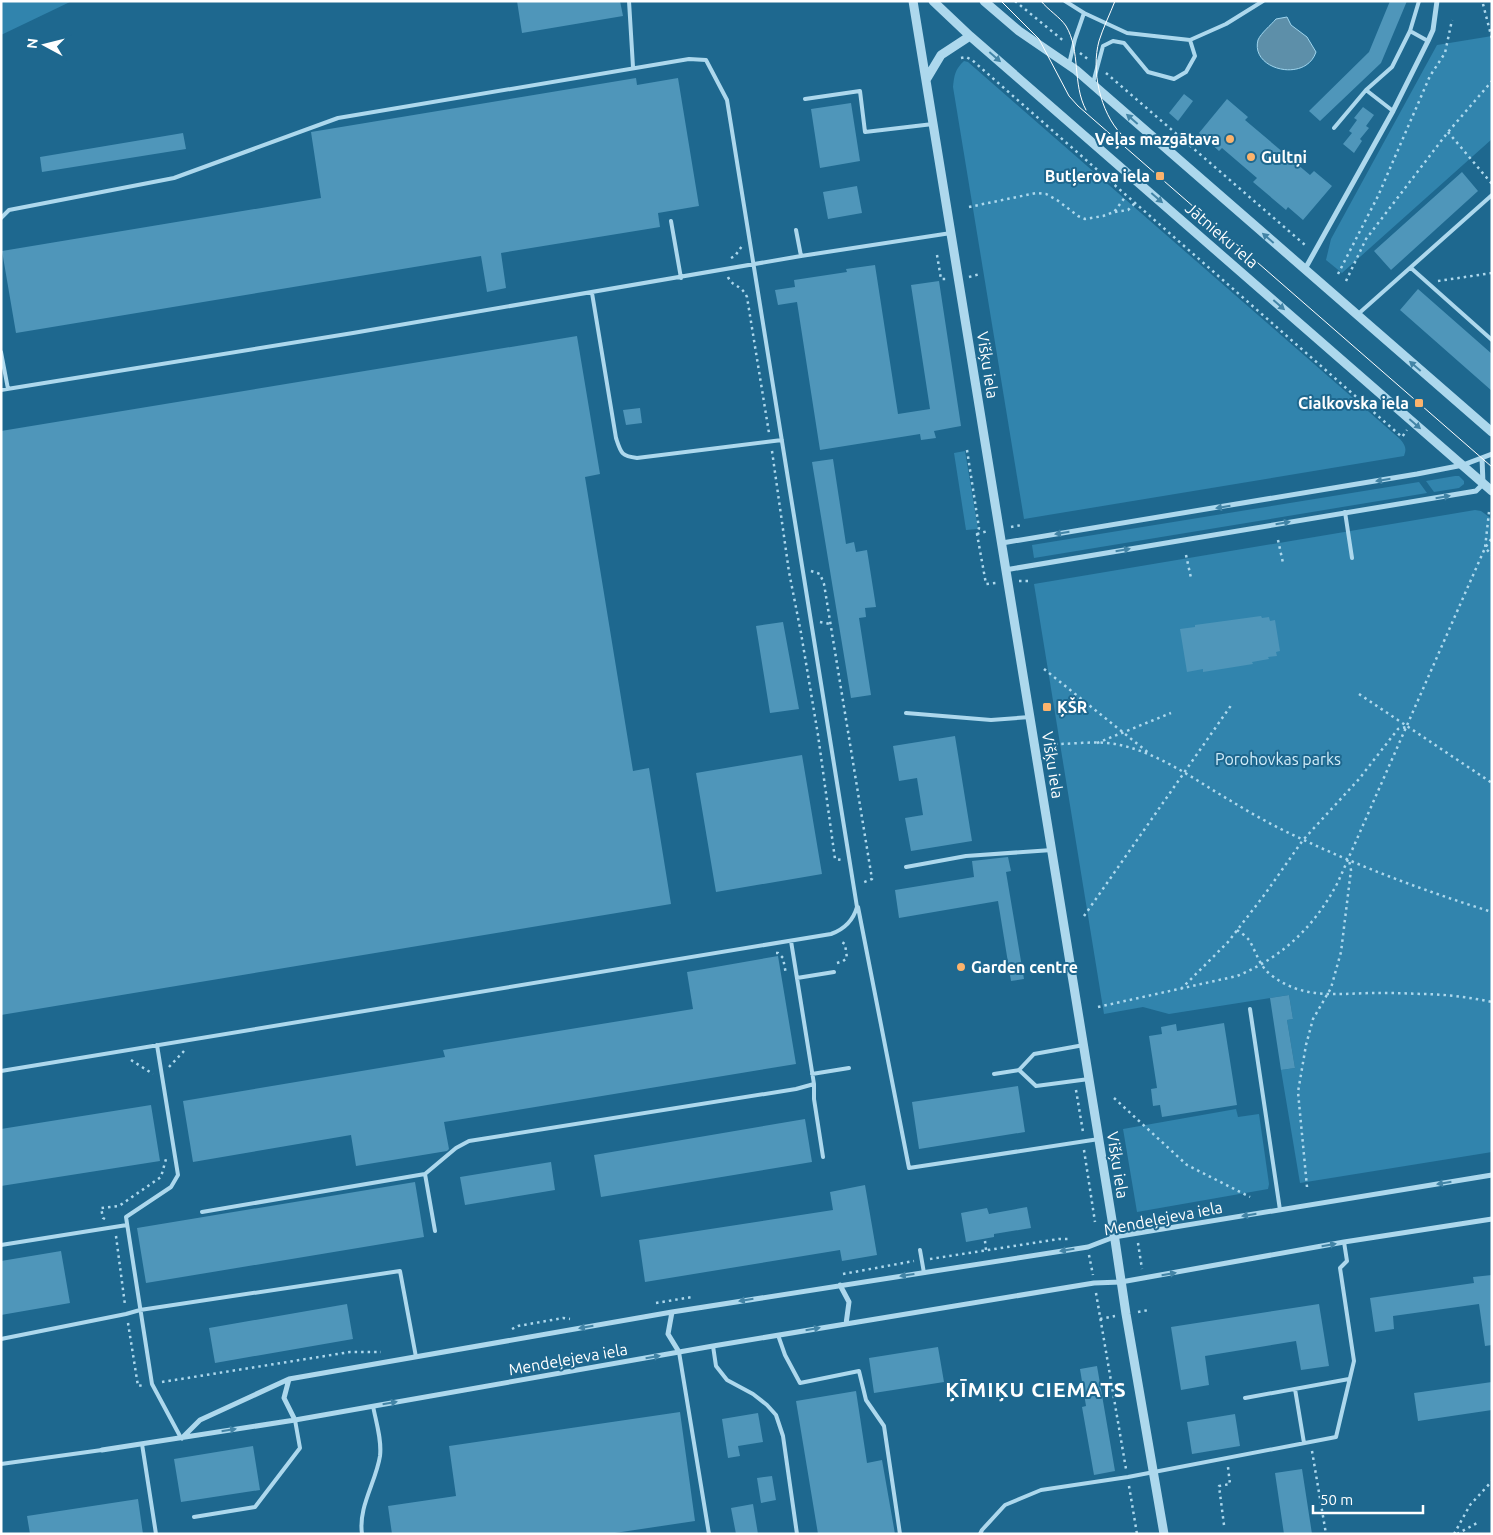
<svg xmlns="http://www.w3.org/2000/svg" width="1493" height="1535" viewBox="0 0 1493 1535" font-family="Ubuntu,sans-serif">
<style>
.green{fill:#3184ad}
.water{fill:#5d8fa9;stroke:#a0d6ef}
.building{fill:#4f96ba}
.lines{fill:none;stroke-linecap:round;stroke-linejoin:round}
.path{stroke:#add8ed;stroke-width:2.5;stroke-dasharray:2.5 4;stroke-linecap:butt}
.service{stroke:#add8ed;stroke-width:4}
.minor{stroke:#add8ed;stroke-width:5}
.tertiary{stroke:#add8ed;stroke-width:9}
.tram{stroke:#fff;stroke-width:1}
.oneway{fill:#4284a6}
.poi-dot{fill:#fcb36c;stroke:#1e688f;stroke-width:2}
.labels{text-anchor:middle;stroke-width:4;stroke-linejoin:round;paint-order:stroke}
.poi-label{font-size:16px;font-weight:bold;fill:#fff;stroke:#1e688f;text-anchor:end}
.street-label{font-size:16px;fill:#fff;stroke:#1e688f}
.park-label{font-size:16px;fill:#d2edfa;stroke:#1e688f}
.district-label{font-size:21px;font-weight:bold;letter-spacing:1px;fill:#fff;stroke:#1e688f}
</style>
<rect width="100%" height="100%" fill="#1e688f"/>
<!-- green -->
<path class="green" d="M1,1H72L1,35Z
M1492,36V139L1342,273L1326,260L1331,239L1437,45Z
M964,61L968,62L1400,439C1405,445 1407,448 1404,456L1024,519L953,87C954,76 955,69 964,61Z
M965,451L978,529L966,530L954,453Z
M1455,476H1459L1464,481V484L1459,488L1434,492L1426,481Z
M1419,482L1427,493L1034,558L1032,545Z
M1475,510L1481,511L1492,519V1152L1300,1183L1281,1070L1295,1068L1287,1020L1293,1019L1289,995L1169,1014L1143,1007L1104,1014L1034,584Z
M1236,1109L1238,1117L1259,1114L1269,1184L1268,1189L1137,1212L1123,1129Z"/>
<!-- water -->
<path class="water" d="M1287,17L1291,25L1307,37L1316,52C1306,83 1250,70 1258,40C1261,33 1271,25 1276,19Z"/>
<!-- building -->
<path class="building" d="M517,1H620L623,16L522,33Z
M1390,1H1407L1381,63L1320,121L1309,111L1369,52Z
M636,78L637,85L678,78L699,206L658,213L660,227L501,253L506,288L487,292L481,256L16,333L2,251L321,198L311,132Z
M1184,94L1193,101L1178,121L1169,113Z
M1227,99L1248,117L1245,120L1310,175L1314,171L1332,186L1303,220L1288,207L1286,210L1253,182L1257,178L1222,148L1219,151L1199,133Z
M851,103L860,161L820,168L811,109Z
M1363,107L1374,115L1366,126L1369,128L1360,139L1362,141L1354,153L1343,144L1352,133L1349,131L1357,120L1354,118Z
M183,133L186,149L42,172L40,157Z
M1462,172L1478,191L1391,270L1374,251Z
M857,186L862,213L828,219L823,192Z
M875,265L898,414L930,409L911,285L939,281L961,426L934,431L936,438L921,440L920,434L820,450L797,302L778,305L775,290L795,287L794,280L847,272L846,269Z
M1418,289L1492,354V391L1400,310Z
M577,336L600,474L585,477L633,771L649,768L671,904L1,1015V431Z
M640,408L642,423L626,425L623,410Z
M833,459L846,544L854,542L856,552L867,550L876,607L865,608L866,617L859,618L871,695L851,698L812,462Z
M1261,616L1262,618L1269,617L1270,621L1275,620L1280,651L1276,652L1277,656L1268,657L1269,659L1252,662L1253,664L1203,672V669L1187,672L1180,629L1195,627V625Z
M783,622L799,709L770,713L756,626Z
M955,736L972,841L911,851L905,818L923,815L917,778L899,781L893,746Z
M802,755L822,874L716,892L696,773Z
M1008,857L1011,871L1006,872L1024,979L1011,981L998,901L899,918L895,890L974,877L972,861Z
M778,956L796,1064L444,1122L449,1149L447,1151L356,1166L351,1135L193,1162L183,1101L445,1057L443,1050L693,1009L687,972Z
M1289,995L1293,1019L1287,1020L1295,1068L1281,1070L1270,998Z
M1224,1023L1237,1105L1162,1117L1160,1105L1153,1106L1151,1089L1157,1088L1149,1036L1162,1034L1161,1027L1176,1024L1177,1031Z
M1018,1086L1025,1132L919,1149L912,1102Z
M151,1105L160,1161L1,1186V1129Z
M805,1119L812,1162L601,1197L594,1155Z
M551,1162L555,1190L465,1205L460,1177Z
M415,1182L424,1237L146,1283L137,1228Z
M865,1185L877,1255L842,1261L840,1250L645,1282L639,1240L833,1210L830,1192Z
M1027,1207L1031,1228L994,1234V1237L966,1242L961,1213L987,1208L989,1214Z
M61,1251L70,1303L1,1315V1261Z
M1492,1275V1345L1485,1346L1479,1304L1393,1316L1394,1329L1375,1332L1370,1298L1474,1283L1473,1277Z
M347,1304L353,1339L215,1363L209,1328Z
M1319,1304L1329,1366L1301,1370L1296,1341L1205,1356L1209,1385L1181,1390L1171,1327Z
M938,1347L944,1382L874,1393L869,1358Z
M1097,1366L1115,1471L1094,1475L1082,1407L1086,1406L1080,1369Z
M1492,1382V1410L1418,1421L1414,1393Z
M856,1391L867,1463L882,1460L895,1534H818L796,1401Z
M680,1412L695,1521L608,1534H392L388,1506L456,1496L449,1446Z
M758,1413L763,1442L738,1446L740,1456L728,1458L722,1419Z
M1235,1414L1240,1446L1192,1454L1187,1422Z
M253,1446L260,1490L181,1502L174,1459Z
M1302,1469L1312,1534H1284L1275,1473Z
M772,1476L776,1500L761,1503L757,1478Z
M138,1499L143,1534H30L27,1516Z
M753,1504L758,1534H736L731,1508Z"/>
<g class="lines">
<!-- path -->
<path class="path" d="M1015,1L1065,42
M1483,4L1492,39
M1080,53L1089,60
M961,58L966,57L972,60L1402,437L1407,430
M1106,73L1305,245
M1448,132L1492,184
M969,207L1036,193L1046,194L1057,200L1078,216L1085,219L1103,216L1114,212L1126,196
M1115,212L1128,210L1135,203
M937,255L941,279H946
M731,258L735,256L742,246
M1338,274L1378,196L1430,76L1445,53L1452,20
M728,277C732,287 741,284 747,297L769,433
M969,277L980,274
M1346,281L1366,239L1448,132L1492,81
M1438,281L1492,273
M967,450L979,528L977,534L986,584L996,583
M772,451L789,572L801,633L818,735L835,859L842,860
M1489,512L1485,548L1492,555
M1011,527L1022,525
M977,534L988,531
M1278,540L1283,563
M1186,555L1191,578
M811,571L820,574L824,584L872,879L862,883
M1019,581H1030
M820,622L830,624
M1044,669L1150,754
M1359,694L1492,783
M1097,743L1171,713
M1055,744C1076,744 1100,740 1120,745C1161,754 1195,780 1231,801C1254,815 1279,829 1304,840C1365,869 1428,892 1492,912
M1084,916L1232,704
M1237,930C1241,933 1246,936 1249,940C1256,951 1259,966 1271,975C1302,999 1334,994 1370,993C1386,993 1403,993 1420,994C1444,994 1468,997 1492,1002
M776,953H778L783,958L786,974
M837,963L843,961L847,958L845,944L840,941
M1181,989L1228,942L1265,894L1303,840L1359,779L1398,729L1406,727
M1098,1007L1237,976C1283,957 1315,926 1338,882L1485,548L1492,538
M131,1060L153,1074
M169,1067L184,1051
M1076,1090L1083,1132
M1114,1098L1187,1165L1250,1197
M1084,1150L1095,1222
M1307,1187L1298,1092L1306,1045L1313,1019L1331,988L1341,952L1351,870L1349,860
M105,1219L103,1218L101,1208L119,1206L161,1177L166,1159
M116,1236L125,1305
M985,1241L986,1250
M1138,1243L1142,1269
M1089,1255L1093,1275
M930,1259L1059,1239H1068
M843,1274L914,1261
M1096,1293L1126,1469
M656,1303L692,1297
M1138,1312L1149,1310
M1100,1319L1115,1316
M128,1323L138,1386L144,1385
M512,1329L518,1326L563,1318L570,1319
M162,1382L350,1352H381
M1312,1451L1326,1534
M1129,1486L1137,1534
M1224,1525L1219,1486L1230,1484L1228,1467
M1454,1534L1470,1505L1492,1481
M1457,1534L1479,1522"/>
<!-- service -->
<path class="service" d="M629,1L633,67
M1065,1L1084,13L1075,39L1069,64
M1084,13L1127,33L1190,40L1226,24L1263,1
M1410,31L1428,41
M1093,83L1103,46L1113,41L1124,43L1148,72L1174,79L1186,72L1195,56L1190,40
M1366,90L1392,67L1410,31L1419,1
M805,99L860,91L865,132L933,124
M1334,128L1366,90L1393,111
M1,218L9,210L174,178L338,118L689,59L706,60L727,100L857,907C853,921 845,929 831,934L1,1071
M671,221L681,278
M796,230L801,256
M1411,268L1492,340
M592,293L616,438C621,453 621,456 637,458L782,440
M1357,315L1492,195
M1,352L8,389
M1,390L353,333L801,256L951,233
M1345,512L1352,558
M906,713L991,720L1030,717
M906,867L966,856L1052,850
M858,907L909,1168L1099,1139
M791,941L814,1084V1099L823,1157
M797,978L834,972
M1250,1009L1280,1210
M157,1045L178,1175L171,1187L126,1217L152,1384L181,1438
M1019,1070L1036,1086L1089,1079
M812,1074L849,1068
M994,1074L1019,1070L1034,1054L1084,1045
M425,1174L435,1231
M202,1212L425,1174L456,1148L469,1141L796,1089L814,1084
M1,1245L127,1225
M920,1250L924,1273
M778,1335L785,1355L800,1383L859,1371L866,1400L884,1426L900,1534
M1,1339L126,1314L140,1310L400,1271L416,1357
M713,1346L716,1366L727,1380L753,1394L767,1405L776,1415L783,1436L797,1534
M679,1352L709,1534
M1295,1389L1304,1443
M1245,1398L1349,1379
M142,1444L156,1534
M1,1464L102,1450
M194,1517L255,1507L300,1448L295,1420
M362,1534C358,1507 376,1482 380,1456C382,1440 376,1422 373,1406
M980,1534L982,1530L1005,1505L1041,1490L1128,1477L1336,1437L1354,1361L1340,1268L1347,1261L1344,1242"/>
<!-- minor -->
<path class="minor" d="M1305,269L1393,111L1428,41L1433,30L1437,1
M1002,543L1417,474L1463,465L1492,454
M1005,570L1476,491L1483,484L1482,458
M840,1285L849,1302L846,1324
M672,1312L668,1334L679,1352
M289,1379L284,1398L295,1420
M182,1438L200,1420L289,1379L672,1312L1088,1247L1114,1237L1492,1175
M102,1450L295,1420L713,1346L1094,1283L1121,1282L1344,1242L1492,1219"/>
<!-- tertiary -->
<path class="tertiary" d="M913,1L1112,1220L1126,1314L1164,1534
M933,1L970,36L1492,491
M984,1L1019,31L1076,70L1492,432
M926,80L941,55L970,36"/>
<!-- tram -->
<path class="tram" d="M1001,1L1039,39L1069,96L1078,106L1492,467
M1041,1C1048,10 1060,17 1066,26C1081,51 1072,84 1086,110
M1115,1C1110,14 1103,28 1099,41C1091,70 1100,112 1121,134"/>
</g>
<!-- one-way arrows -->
<defs><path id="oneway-solid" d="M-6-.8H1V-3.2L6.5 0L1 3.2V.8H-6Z" transform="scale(1.25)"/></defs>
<g class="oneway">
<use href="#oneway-solid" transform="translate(995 57) rotate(41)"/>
<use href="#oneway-solid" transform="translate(1132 119) rotate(-139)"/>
<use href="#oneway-solid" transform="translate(1157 198) rotate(41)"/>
<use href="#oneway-solid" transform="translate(1268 238) rotate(-139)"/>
<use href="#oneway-solid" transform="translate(1279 305) rotate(41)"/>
<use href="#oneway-solid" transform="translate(1415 366) rotate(-139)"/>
<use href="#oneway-solid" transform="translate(1415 424) rotate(41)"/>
<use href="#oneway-solid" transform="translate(1383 480) rotate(171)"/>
<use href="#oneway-solid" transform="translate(1443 497) rotate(-10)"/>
<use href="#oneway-solid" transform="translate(1223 507) rotate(171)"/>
<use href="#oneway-solid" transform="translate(1283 523) rotate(-10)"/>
<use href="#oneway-solid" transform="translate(1062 533) rotate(171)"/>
<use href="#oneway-solid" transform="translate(1123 550) rotate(-10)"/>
<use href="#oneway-solid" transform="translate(1444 1183) rotate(171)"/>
<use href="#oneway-solid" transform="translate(1249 1215) rotate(171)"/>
<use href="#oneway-solid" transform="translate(1329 1245) rotate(-10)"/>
<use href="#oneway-solid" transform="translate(1067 1250) rotate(171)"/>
<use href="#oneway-solid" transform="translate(1169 1274) rotate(-10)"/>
<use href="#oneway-solid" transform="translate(907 1275) rotate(172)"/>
<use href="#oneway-solid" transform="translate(746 1300) rotate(171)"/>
<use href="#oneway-solid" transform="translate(586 1327) rotate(170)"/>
<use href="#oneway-solid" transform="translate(813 1329) rotate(-10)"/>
<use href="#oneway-solid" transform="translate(653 1357) rotate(-10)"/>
<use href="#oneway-solid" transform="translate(390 1403) rotate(-10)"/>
<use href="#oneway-solid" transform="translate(229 1430) rotate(-9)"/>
</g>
<!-- markers -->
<g class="poi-dot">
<circle cx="1230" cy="139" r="5"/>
<circle cx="1251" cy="157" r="5"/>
<rect x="1155" y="171" width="10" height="10" rx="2.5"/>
<rect x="1414" y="398" width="10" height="10" rx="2.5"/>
<rect x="1042" y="702" width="10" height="10" rx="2.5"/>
<circle cx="961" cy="967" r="5"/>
</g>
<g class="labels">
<!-- poi labels -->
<g class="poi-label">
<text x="1220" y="145">Veļas mazgātava</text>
<text x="1261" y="163" text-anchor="start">Gultņi</text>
<text x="1150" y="182">Butļerova iela</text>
<text x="1409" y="409">Cialkovska iela</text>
<text x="1057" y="713" text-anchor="start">ĶŠR</text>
<text x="971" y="973" text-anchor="start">Garden centre</text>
</g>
<!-- street labels -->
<g class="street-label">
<text transform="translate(1222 235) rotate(41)" y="6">Jātnieku iela</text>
<text transform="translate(988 365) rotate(81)" y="6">Višķu iela</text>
<text transform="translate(1053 765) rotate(81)" y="6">Višķu iela</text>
<text transform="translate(1118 1165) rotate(81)" y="6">Višķu iela</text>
<text transform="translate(1163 1218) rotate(-11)" y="6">Mendeļejeva iela</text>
<text transform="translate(568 1359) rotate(-10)" y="6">Mendeļejeva iela</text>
</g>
<!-- park labels -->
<g class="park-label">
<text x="1278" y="765">Porohovkas parks</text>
</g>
<!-- district labels -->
<g class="district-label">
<text x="1036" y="1397">ĶĪMIĶU CIEMATS</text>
</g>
</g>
<!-- border -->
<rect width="1493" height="1535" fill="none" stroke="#ffffff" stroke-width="5"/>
<!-- north arrow -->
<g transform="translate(45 45) rotate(277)" stroke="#1e688f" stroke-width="4" paint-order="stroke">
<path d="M0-4L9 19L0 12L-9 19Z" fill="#ffffff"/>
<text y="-8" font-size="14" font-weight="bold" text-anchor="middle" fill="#ffffff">N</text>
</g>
<!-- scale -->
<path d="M1313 1505v8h110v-8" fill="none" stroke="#ffffff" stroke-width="2.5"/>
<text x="1320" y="1505" font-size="15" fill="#ffffff" stroke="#1e688f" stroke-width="4" paint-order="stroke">50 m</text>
</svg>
